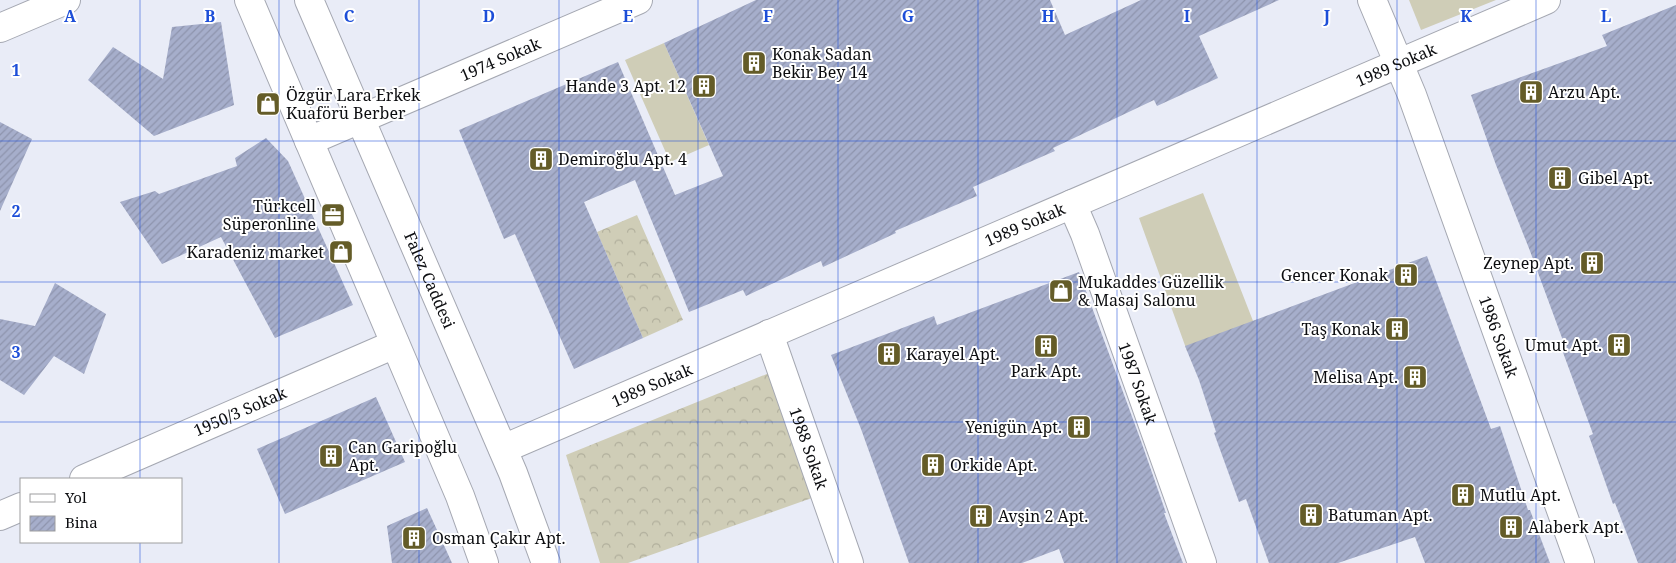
<svg xmlns="http://www.w3.org/2000/svg" width="1676" height="563" viewBox="0 0 1676 563" font-family="'Noto Serif',serif">
<style>
.grass{fill:#cfcdb7}
.forest{fill:url(#forest-crowns)}
.building{fill:url(#building-hatch)}
.lines{fill:none;stroke-linecap:round;stroke-linejoin:round}
.minor-casing{stroke:#a5a8b2;stroke-width:30}
.minor{stroke:#fff;stroke-width:28}
.grid{fill:none;stroke:#1d4ed8;stroke-width:1;stroke-opacity:0.55}
.labels{text-anchor:middle;stroke-width:4;stroke-linejoin:round;paint-order:stroke}
.poi-label{font-size:16px;fill:#0c0d10;stroke:#fff;text-anchor:start}
.street-label{font-size:16px;fill:#0c0d10;stroke:#fff}
.grid-label{font-size:16px;text-anchor:middle;font-weight:bold;fill:#1d4ed8;stroke:#fff;stroke-width:4;stroke-linejoin:round;paint-order:stroke}
</style>
<defs>
<pattern id="forest-crowns" width="20" height="18" patternUnits="userSpaceOnUse" patternTransform="scale(1.25)"><rect width="20" height="18" fill="#cfcdb7"/><path d="M2 6a3 3 0 1 1 6 0M12 15a3 3 0 1 1 6 0" fill="none" stroke="#b1af9c"/></pattern>
<pattern id="building-hatch" width="6" height="6" patternUnits="userSpaceOnUse" patternTransform="scale(1.25)"><rect width="6" height="6" fill="#a6aecb"/><path d="M-1 1l2-2M0 6l6-6M5 7l2-2" fill="none" stroke="#8e94ad"/></pattern>
</defs>
<rect width="100%" height="100%" fill="#e9ecf7"/>
<!-- grass -->
<path class="grass" d="M1409,0H1496L1421,30Z
M664,43L709,145L670,162L625,60Z
M1203,193L1255,326L1187,351L1139,218Z"/>
<!-- forest -->
<path class="forest" d="M637,215L683,320L643,338L597,232Z
M784,367L826,493L628,563H600L566,455Z"/>
<!-- building -->
<path class="building" d="M756,0H1050L1065,35L1141,0H1279L1199,36L1218,78L1157,106L1154,100L1053,148L1055,151L973,187L977,196L895,231L896,233L823,267L821,261L746,296L743,290L689,312L635,180L584,202L643,338L574,369L515,234L504,239L459,130L618,62L675,195L723,176L664,43Z
M1676,5V563H1638L1615,503L1613,504L1589,436L1593,434L1561,347L1565,346L1530,251L1496,165L1471,95L1607,46L1602,35Z
M221,22L234,105L154,136L88,80L113,47L163,79L172,27Z
M0,122L32,139L0,211Z
M266,138L288,161L353,305L275,338L221,237L162,264L120,202L155,191L159,194L237,166L235,158Z
M1427,256L1491,429L1500,426L1528,510H1530L1550,563H1425L1415,537L1338,563H1269L1246,499L1239,502L1214,433L1216,432L1199,380L1185,346Z
M1079,272L1141,441L1166,513H1164L1183,563H1064L1059,549L1022,563H909L861,429L831,355L934,316L937,325Z
M55,283L106,314L84,374L54,356L24,395L0,380V319L35,326Z
M376,397L405,462L285,514L257,449Z
M427,508L452,563H392L387,526Z"/>
<g class="lines">
<defs>
<g id="minor">
<path d="M249,0L460,496L484,563"/>
<path id="s1" d="M309,0L513,473L546,563"/>
<path id="s2" d="M1372,0L1412,95L1580,563"/>
<path d="M0,28L66,0"/>
<path id="s3" d="M309,141L638,0"/>
<path id="s4" d="M1072,204L1085,234L1202,563"/>
<path id="s5" d="M769,334L849,563"/>
<path id="s6" d="M503,449L1546,0"/>
<path id="s7" d="M84,479L395,344"/>
<path d="M0,516L21,507"/>
</g>
</defs>
<!-- minor casing -->
<use href="#minor" class="minor-casing"/>
<!-- minor -->
<use href="#minor" class="minor"/>
</g>
<!-- grid -->
<path class="grid" d="M140,0V479M279,0V563M419,0V563M559,0V563M698,0V563M838,0V563M978,0V563M1117,0V563M1257,0V563M1397,0V563M1536,0V563M0,141H1676M0,282H1676M0,422H1676M140,542V563"/>
<!-- icons -->
<defs>
<symbol id="building-square" viewBox="-11 -11 22 22"><rect x="-9" y="-9" width="18" height="18" rx="4" fill="#645c28" stroke="#fff"/><path d="M-4-6H4V6H1V3H-1V6H-4ZM-2.5-4.3h1.7v1.8h-1.7ZM.8-4.3h1.7v1.8H.8ZM-2.5-1h1.7V.8h-1.7ZM.8-1h1.7V.8H.8Z" fill="#fff"/></symbol>
<symbol id="shop-square" viewBox="-11 -11 22 22"><rect x="-9" y="-9" width="18" height="18" rx="4" fill="#645c28" stroke="#fff"/><path d="M-5-2.5h2.3a2.7 3.5 0 0 1 5.4 0H5L5.5 6h-11ZM-1.5-2.5h3a1.5 2.3 0 0 0-3 0Z" fill="#fff"/></symbol>
<symbol id="office-square" viewBox="-11 -11 22 22"><rect x="-9" y="-9" width="18" height="18" rx="4" fill="#645c28" stroke="#fff"/><path d="M-6-3h4V-5.5h4V-3h4V5H-6ZM-1-4.5V-3h2v-1.5ZM-6 0V1H6V0Z" fill="#fff"/></symbol>
</defs>
<g fill-rule="evenodd">
<use href="#building-square" x="740" y="49" width="28" height="28"/>
<use href="#building-square" x="690" y="72" width="28" height="28"/>
<use href="#building-square" x="1517" y="78" width="28" height="28"/>
<use href="#shop-square" x="254" y="90" width="28" height="28"/>
<use href="#building-square" x="527" y="145" width="28" height="28"/>
<use href="#building-square" x="1546" y="164" width="28" height="28"/>
<use href="#office-square" x="319" y="201" width="28" height="28"/>
<use href="#shop-square" x="327" y="238" width="28" height="28"/>
<use href="#building-square" x="1578" y="249" width="28" height="28"/>
<use href="#building-square" x="1392" y="261" width="28" height="28"/>
<use href="#shop-square" x="1047" y="277" width="28" height="28"/>
<use href="#building-square" x="1383" y="315" width="28" height="28"/>
<use href="#building-square" x="1605" y="331" width="28" height="28"/>
<use href="#building-square" x="1032" y="332" width="28" height="28"/>
<use href="#building-square" x="875" y="340" width="28" height="28"/>
<use href="#building-square" x="1401" y="363" width="28" height="28"/>
<use href="#building-square" x="1065" y="413" width="28" height="28"/>
<use href="#building-square" x="317" y="442" width="28" height="28"/>
<use href="#building-square" x="919" y="451" width="28" height="28"/>
<use href="#building-square" x="1449" y="481" width="28" height="28"/>
<use href="#building-square" x="1297" y="501" width="28" height="28"/>
<use href="#building-square" x="967" y="502" width="28" height="28"/>
<use href="#building-square" x="1497" y="513" width="28" height="28"/>
<use href="#building-square" x="400" y="524" width="28" height="28"/>
</g>
<g class="labels">
<!-- poi labels -->
<g class="poi-label">
<text x="772" y="60">Konak Sadan<tspan x="772" dy="18">Bekir Bey 14</tspan></text>
<text x="686" y="92" text-anchor="end">Hande 3 Apt. 12</text>
<text x="1548" y="98">Arzu Apt.</text>
<text x="286" y="101">Özgür Lara Erkek<tspan x="286" dy="18">Kuaförü Berber</tspan></text>
<text x="558" y="165">Demiroğlu Apt. 4</text>
<text x="1578" y="184">Gibel Apt.</text>
<text x="316" y="212" text-anchor="end">Türkcell<tspan x="316" dy="18">Süperonline</tspan></text>
<text x="324" y="258" text-anchor="end">Karadeniz market</text>
<text x="1574" y="269" text-anchor="end">Zeynep Apt.</text>
<text x="1388" y="281" text-anchor="end">Gencer Konak</text>
<text x="1078" y="288">Mukaddes Güzellik<tspan x="1078" dy="18">&amp; Masaj Salonu</tspan></text>
<text x="1380" y="335" text-anchor="end">Taş Konak</text>
<text x="1602" y="351" text-anchor="end">Umut Apt.</text>
<text x="906" y="360">Karayel Apt.</text>
<text x="1046" y="377" text-anchor="middle">Park Apt.</text>
<text x="1398" y="383" text-anchor="end">Melisa Apt.</text>
<text x="1062" y="433" text-anchor="end">Yenigün Apt.</text>
<text x="348" y="453">Can Garipoğlu<tspan x="348" dy="18">Apt.</tspan></text>
<text x="950" y="471">Orkide Apt.</text>
<text x="1480" y="501">Mutlu Apt.</text>
<text x="1328" y="521">Batuman Apt.</text>
<text x="998" y="522">Avşin 2 Apt.</text>
<text x="1528" y="533">Alaberk Apt.</text>
<text x="432" y="544">Osman Çakır Apt.</text>
</g>
<!-- street labels -->
<g class="street-label">
<text dy="6" stroke="none"><textPath href="#s3" startOffset="208">1974 Sokak</textPath></text>
<text dy="6" stroke="none"><textPath href="#s6" startOffset="972">1989 Sokak</textPath></text>
<text dy="6" stroke="none"><textPath href="#s6" startOffset="568">1989 Sokak</textPath></text>
<text dy="6" stroke="none"><textPath href="#s1" startOffset="305">Falez Caddesi</textPath></text>
<text dy="6" stroke="none"><textPath href="#s2" startOffset="360">1986 Sokak</textPath></text>
<text dy="6" stroke="none"><textPath href="#s4" startOffset="191">1987 Sokak</textPath></text>
<text dy="6" stroke="none"><textPath href="#s6" startOffset="162">1989 Sokak</textPath></text>
<text dy="6" stroke="none"><textPath href="#s7" startOffset="170">1950/3 Sokak</textPath></text>
<text dy="6" stroke="none"><textPath href="#s5" startOffset="121">1988 Sokak</textPath></text>
</g>
</g>
<g class="grid-label">
<text x="70" y="22">A</text>
<text x="210" y="22">B</text>
<text x="349" y="22">C</text>
<text x="489" y="22">D</text>
<text x="628" y="22">E</text>
<text x="768" y="22">F</text>
<text x="908" y="22">G</text>
<text x="1048" y="22">H</text>
<text x="1187" y="22">I</text>
<text x="1327" y="22">J</text>
<text x="1466" y="22">K</text>
<text x="1606" y="22">L</text>
<text x="16" y="76">1</text>
<text x="16" y="217">2</text>
<text x="16" y="358">3</text>
</g>
<!-- legend -->
<rect x="20" y="478" width="162" height="65" fill="#ffffff" stroke="#9e9e9f"/>
<rect x="30" y="494" width="25" height="8" fill="#ffffff" stroke="#9e9e9f"/>
<text x="65" y="503" font-size="15" fill="#0c0d10">Yol</text>
<rect x="30" y="516" width="25" height="15" fill="url(#building-hatch)" stroke="#9e9e9f"/>
<text x="65" y="528" font-size="15" fill="#0c0d10">Bina</text>
</svg>
